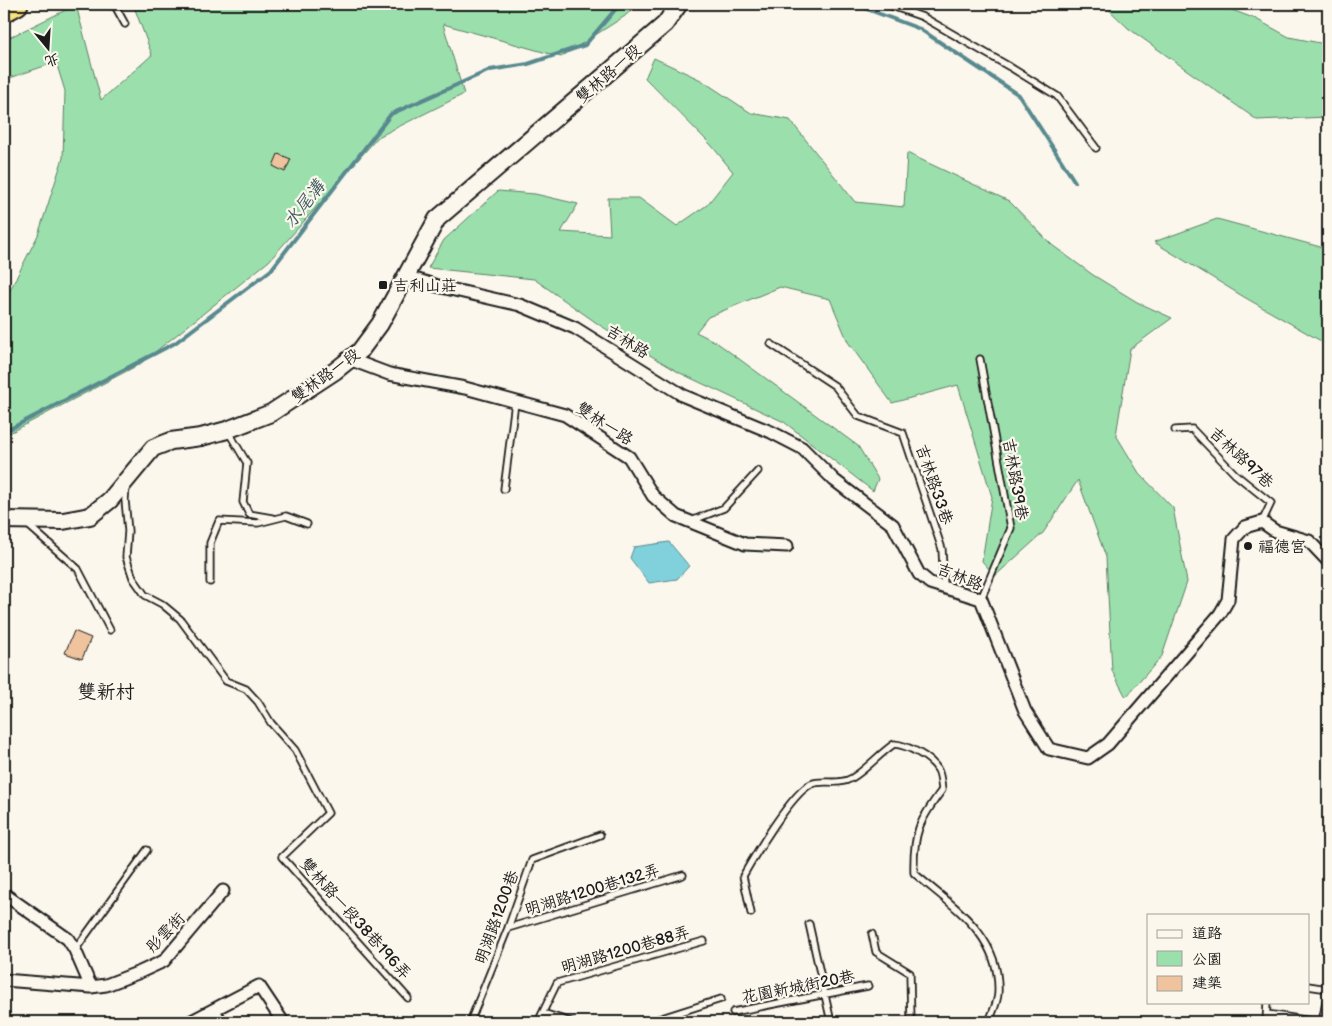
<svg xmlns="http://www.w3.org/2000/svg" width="1332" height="1026" viewBox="0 0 1332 1026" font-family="'Balsamiq Sans','LXGW WenKai TC',sans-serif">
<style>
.green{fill:#9be0ac;stroke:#5c7e64}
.water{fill:#81d1dc;stroke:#59898f}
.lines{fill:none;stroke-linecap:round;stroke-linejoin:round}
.stream{stroke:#59898f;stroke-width:4}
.building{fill:#eec39e;stroke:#1c1c1c}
.lane-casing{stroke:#1c1c1c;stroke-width:9}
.street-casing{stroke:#1c1c1c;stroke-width:15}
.secondary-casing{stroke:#1c1c1c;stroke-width:20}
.highway-casing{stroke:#1c1c1c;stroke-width:25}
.lane{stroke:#fbf7ec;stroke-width:5.5}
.street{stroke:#fbf7ec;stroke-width:11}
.secondary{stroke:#fbf7ec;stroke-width:16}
.highway{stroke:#fae180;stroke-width:21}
.poi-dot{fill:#1c1c1c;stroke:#fbf7ec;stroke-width:2}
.labels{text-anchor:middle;stroke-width:4.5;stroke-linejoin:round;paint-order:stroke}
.street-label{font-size:16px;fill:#1c1c1c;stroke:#fbf7ec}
.poi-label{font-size:16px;fill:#1c1c1c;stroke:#fbf7ec;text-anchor:start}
.water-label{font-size:18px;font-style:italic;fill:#3f5b5f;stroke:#fbf7ec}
.quarter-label{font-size:19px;fill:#1c1c1c;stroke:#fbf7ec}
</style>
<rect width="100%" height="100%" fill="#fbf7ec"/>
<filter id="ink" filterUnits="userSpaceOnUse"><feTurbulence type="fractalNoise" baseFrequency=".02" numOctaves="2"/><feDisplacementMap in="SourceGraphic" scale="10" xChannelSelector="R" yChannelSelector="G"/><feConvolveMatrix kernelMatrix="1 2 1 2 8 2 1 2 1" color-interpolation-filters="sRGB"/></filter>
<g filter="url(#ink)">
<!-- green -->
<path class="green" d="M133,4H638L625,16L561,57L443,24L464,94L378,137L269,261L140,364L4,436V302L38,235L63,158L65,91L56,62L4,80V40L76,5L101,100L152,55Z
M1103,4H1216L1256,19L1289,37L1320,43L1328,48V117L1257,120L1128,28Z
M654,58L701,80L751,113L790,120L855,202L904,207L907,153L1009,201L1052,245L1093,275L1137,302L1172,318L1130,349L1116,435L1139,473L1173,508L1187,582L1162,656L1126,697L1112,671L1106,557L1078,480L1043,533L995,576L982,561L992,497L958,385L892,403L848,342L830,299L780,287L708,317L696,332L716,342L858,446L878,479L873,491L784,422L680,373L601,326L534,279L428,268L444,240L498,191L535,194L578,204L561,232L610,235L608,198H639L677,226L707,205L733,172L712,146L645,78Z
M1217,219L1328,249V345L1244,297L1154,242Z"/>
<!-- water -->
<path class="water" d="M669,542L689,566L677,579L649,583L630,558L634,547Z"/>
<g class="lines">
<!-- stream -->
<path class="stream" d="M767,4L794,8H864L920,29L1019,95L1075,182
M4,432L175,343L271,270L391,114L490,70L528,64L585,45L620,4"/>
</g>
<!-- building -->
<path class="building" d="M278,154L291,159L285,172L273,166Z
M74,631L91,638L82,659L65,653Z"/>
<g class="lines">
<defs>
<path id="lane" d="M114,4L125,24
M886,4L923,17L1010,67L1057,96L1096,148
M771,344L835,386L858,416L903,433L942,549L944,586
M980,359L1011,528L981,599
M1175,430L1192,429L1235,474L1271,503L1262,522
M228,431L247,463L243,502L249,514L272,518
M126,487L125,500L128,531L126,557L133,578L145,595L162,604L180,619L226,681L246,689L258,702L271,723L295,750L328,813L282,857L408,998
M504,489L515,402
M691,521L724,508L758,471
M28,525L78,569L110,630
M210,582V543L219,521L258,523L286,516L307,524
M751,913L743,876C755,855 791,794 811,784C822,779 839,786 852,778C867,769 879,754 894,744C907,745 931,757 938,770C941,775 941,784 942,790C919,821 913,833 914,873C952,906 1001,935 998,993C998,1002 992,1013 989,1022
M809,924L831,1022
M508,928L683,875
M872,934L876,952L910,973L911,1022
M75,950L147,850
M1308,986L1328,989
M733,1012L868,986
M543,1013L571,1022
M1267,1014L1318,1022
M470,1022L508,928L532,860L600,835
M538,1022L557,983L704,941
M649,1022L721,999
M1266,1022L1267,1002
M1322,1022L1328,992"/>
<path id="street" d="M405,276L437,286L520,305L575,328L684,396L771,432L802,448L834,480L893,525L919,574L930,583L981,599L1025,711L1049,749L1088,758L1108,744L1220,614L1228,600L1234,539L1245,527L1262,522L1275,531L1309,541L1328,561
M349,359L389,374L465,388L565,415L629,457L653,496L676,516L745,544L787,546
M4,894L68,939L75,950L91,987
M4,980L91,987L106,985L140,972L164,961L223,891
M213,1011L222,1022
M190,1022L259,986L283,1022"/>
<path id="secondary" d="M4,520L63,521L90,516L110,500L153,448L171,441L201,437L227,430L271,413L335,371L360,351L380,324L437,219L665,24L679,4"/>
<path id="highway" d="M4,11L17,4"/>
</defs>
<!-- lane casing -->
<use href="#lane" class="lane-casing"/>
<!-- street casing -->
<use href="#street" class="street-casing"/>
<!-- secondary casing -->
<use href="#secondary" class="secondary-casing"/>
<!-- highway casing -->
<use href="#highway" class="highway-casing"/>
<!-- lane -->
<use href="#lane" class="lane"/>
<!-- street -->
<use href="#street" class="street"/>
<!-- secondary -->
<use href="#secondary" class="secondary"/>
<!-- highway -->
<use href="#highway" class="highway"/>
</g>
</g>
<!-- markers -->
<g class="poi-dot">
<rect x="378" y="280" width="10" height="10" rx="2.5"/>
<circle cx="1248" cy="546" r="5"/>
</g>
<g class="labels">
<!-- street labels -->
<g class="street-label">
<text transform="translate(608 73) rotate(-41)" y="6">雙林路一段</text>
<text transform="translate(628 341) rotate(32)" y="6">吉林路</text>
<text transform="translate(325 375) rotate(-36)" y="6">雙林路一段</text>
<text transform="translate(605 423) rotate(33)" y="6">雙林一路</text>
<text transform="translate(1242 457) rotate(43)" y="6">吉林路97巷</text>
<text transform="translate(1016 479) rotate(80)" y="6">吉林路39巷</text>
<text transform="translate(935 484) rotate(71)" y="6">吉林路33巷</text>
<text transform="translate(960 576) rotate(22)" y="6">吉林路</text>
<text transform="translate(592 889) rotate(-17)" y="6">明湖路1200巷132弄</text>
<text transform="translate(496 917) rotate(-70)" y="6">明湖路1200巷</text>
<text transform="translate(356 918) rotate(48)" y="6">雙林路一段38巷196弄</text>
<text transform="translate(165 932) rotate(-46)" y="6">彤雲街</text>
<text transform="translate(625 949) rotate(-16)" y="6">明湖路1200巷88弄</text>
<text transform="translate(798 986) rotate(-11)" y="6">花園新城街20巷</text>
</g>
<!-- poi labels -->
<g class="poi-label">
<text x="393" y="291">吉利山莊</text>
<text x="1258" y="552">福德宮</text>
</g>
<!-- water labels -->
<g class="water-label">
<text transform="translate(304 204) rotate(-52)" y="6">水尾溝</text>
</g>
<!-- quarter labels -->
<g class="quarter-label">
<text x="106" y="698">雙新村</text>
</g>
</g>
<!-- margin -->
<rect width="1332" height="1026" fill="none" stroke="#fbf7ec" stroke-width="20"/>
<rect x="10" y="10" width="1312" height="1006" fill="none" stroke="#1c1c1c" stroke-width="2" filter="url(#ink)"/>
<!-- legend -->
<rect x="1147" y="914" width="162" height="90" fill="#fbf7ec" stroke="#a29f99"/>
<rect x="1157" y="930" width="25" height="8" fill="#fbf7ec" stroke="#a29f99"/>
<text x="1192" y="938" font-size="15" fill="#1c1c1c">道路</text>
<rect x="1157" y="951" width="25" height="15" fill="#9be0ac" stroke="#a29f99"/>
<text x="1192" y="964" font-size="15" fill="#1c1c1c">公園</text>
<rect x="1157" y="976" width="25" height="15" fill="#eec39e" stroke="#a29f99"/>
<text x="1192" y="988" font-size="15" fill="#1c1c1c">建築</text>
<!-- north arrow -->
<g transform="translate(48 48) rotate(162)" stroke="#fbf7ec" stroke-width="4" paint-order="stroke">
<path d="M0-4L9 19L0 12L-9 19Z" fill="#1c1c1c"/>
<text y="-8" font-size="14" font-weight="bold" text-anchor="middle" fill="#1c1c1c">北</text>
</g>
</svg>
